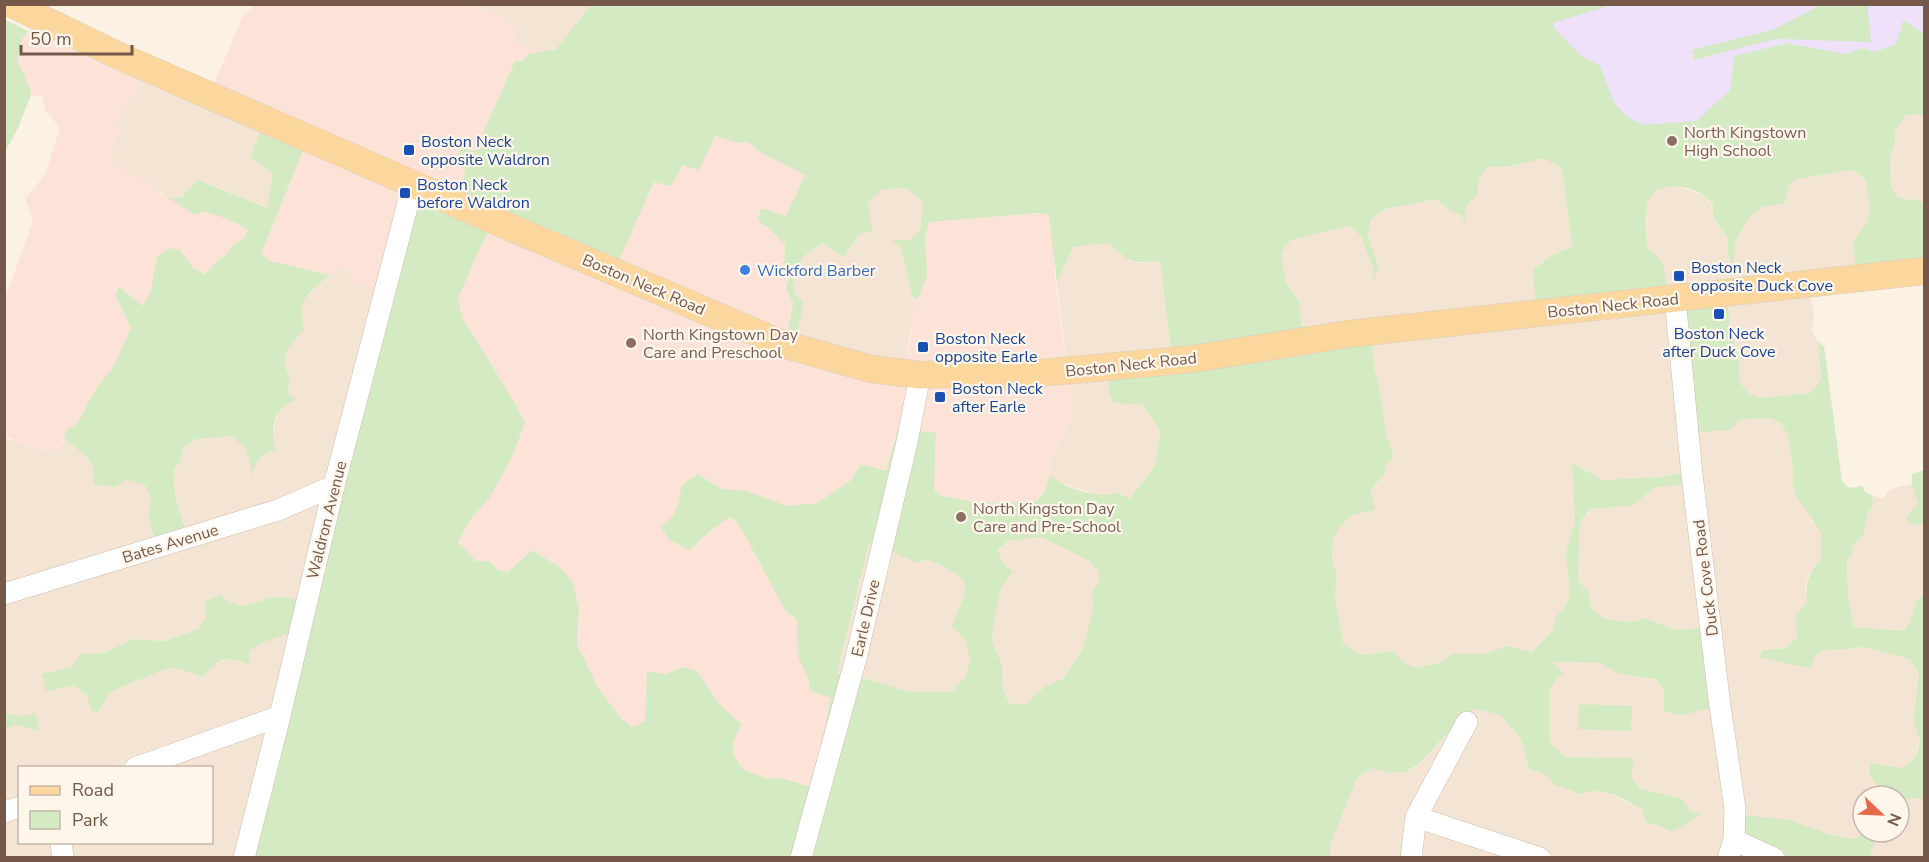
<svg xmlns="http://www.w3.org/2000/svg" width="1929" height="862" viewBox="0 0 1929 862" font-family="'Nunito Sans',sans-serif">
<style>
.residential{fill:#f4e4d3;fill-rule:evenodd}
.commercial{fill:#fde2d8}
.education{fill:#efe1f9}
.green{fill:#d3eac3;fill-rule:evenodd}
.lines{fill:none;stroke-linecap:round;stroke-linejoin:round}
.minor-casing{stroke:#d0bcae;stroke-width:22}
.major-casing{stroke:#d8d0cc;stroke-width:28}
.minor{stroke:#fff;stroke-width:21}
.major{stroke:#fbd69d;stroke-width:27}
.education-dot{fill:#8d6e63;stroke:#fff6eb;stroke-width:2}
.transit-dot{fill:#1a4fb4;stroke:#fff6eb;stroke-width:2}
.shop-dot{fill:#3f7fe0;stroke:#fff6eb;stroke-width:2}
.labels{text-anchor:middle;stroke-width:4.5;stroke-linejoin:round;paint-order:stroke}
.education-label{font-size:16px;fill:#785e54;stroke:#fff6eb;text-anchor:start}
.transit-label{font-size:16px;fill:#164399;stroke:#fff6eb;text-anchor:start}
.shop-label{font-size:16px;fill:#366cbe;stroke:#fff6eb;text-anchor:start}
.street-label{font-size:16px;fill:#75584a;stroke:#fff6eb}
</style>
<rect width="100%" height="100%" fill="#fcf2e4"/>
<!-- residential -->
<path class="residential" d="M469,5H591L556,49L529,54L528,50L512,41L519,28Z
M145,68L265,119L273,173L268,208L199,180L181,198H171L108,162L121,129L115,122L132,97Z
M1924,114V205L1921,201L1899,198L1891,188L1890,156L1895,144V130L1906,115Z
M1535,159H1548L1562,169L1572,247L1554,254L1533,269L1534,274L1662,261L1647,247V206L1649,198L1663,187H1680L1703,195L1713,206V218L1728,238V256L1734,268L1735,242L1749,217L1763,207L1785,203L1789,186L1796,178L1852,170L1866,180L1870,208L1867,223L1853,243L1857,277L1808,286L1814,313L1812,331L1818,342L1821,380L1811,393L1760,398L1748,393L1740,382L1739,356L1730,331L1727,294L1728,430L1741,420L1769,418L1781,423L1788,434L1793,471L1792,482L1811,519L1821,533V559L1809,574L1805,587L1807,602L1795,617L1797,635L1787,648L1764,650L1759,657L1809,669L1814,658L1822,651L1866,647L1911,660L1919,674L1913,724L1919,733L1918,749L1911,762L1902,768L1870,776L1879,788V796H1863L1864,832L1854,839L1830,836L1790,820L1776,857H1330V845L1356,781L1361,775L1373,768L1390,773L1406,772L1419,765L1463,716L1475,709L1501,715L1521,739L1529,768L1590,790L1603,791L1642,809L1645,815H1700L1690,810L1681,798L1640,789L1632,778V758L1564,757L1549,742V690L1557,678L1562,674L1553,662L1601,663L1619,674L1656,679L1664,690V711L1708,627L1676,630L1645,618L1632,622L1605,619L1591,608L1589,593L1578,580L1580,522L1591,509L1631,506L1656,487L1693,484L1689,471L1662,477L1602,480L1573,462L1575,521L1566,552L1570,596L1563,610L1555,617L1554,629L1533,652L1507,646L1483,654H1453L1442,662L1416,668L1404,663L1393,651L1360,655L1343,643L1335,595L1337,574L1332,561L1333,539L1338,528L1352,515L1384,475L1387,464L1394,456L1386,434L1378,380L1374,370L1371,333L1303,337L1299,301L1286,282L1281,253L1291,240L1348,226L1361,236L1373,268V280L1379,267L1368,235L1371,219L1386,209L1437,199L1449,210L1461,215L1465,221L1466,208L1478,193V180L1487,167L1516,166Z
M882,188H906L923,201L920,230L910,240L893,241L901,248L912,296L918,299L903,367L797,338L793,281L803,257L822,243L844,258L868,203Z
M1109,243L1130,261L1142,263L1160,261L1172,358L1142,404L1160,431L1155,465L1130,499L1113,494L1099,496L1056,481L1050,475L1049,466L1073,412L1057,283L1073,247Z
M337,267L349,271L385,293L306,603L278,597L248,606L230,603L206,617L198,629L165,641L133,639L104,653L81,654L73,686L86,694L92,711L99,708L110,692L168,668H177L203,677L212,665L230,658L250,664L249,651L262,643L301,628L245,857H5V729L17,725L32,730L22,717L5,713L4,438L55,453L65,440L86,454L95,473L126,479L145,485L151,498L148,516L187,536L176,500L173,471L181,461L183,448L195,439L231,436L245,446L251,466L252,476L258,460L265,452L276,450L273,442L275,424L279,411L288,393L290,377L285,369L284,360L291,342L304,330L301,311L305,298L329,275L333,273ZM20,768H212V842H20Z
M1912,484L1918,505L1912,525L1924,524V595L1916,601L1910,623L1904,631L1854,627L1848,595L1847,561L1853,553L1852,548L1864,532L1868,512L1874,505L1872,495L1882,499L1891,489Z
M1041,537L1090,561L1099,572V582L1092,593L1093,609L1083,648L1064,678L1044,687L1026,704H1010L1003,690L1002,664L992,642L995,615L1001,588L1013,572L1002,561L998,551L1008,541Z
M869,543L918,563L927,559L959,575L965,584V593L953,626L966,642L970,660L967,676L952,692H910L864,678L837,674Z
M1918,798L1924,800V857H1872L1871,853L1879,832H1899V805L1906,800Z"/>
<!-- commercial -->
<path class="commercial" d="M254,5H469L483,10L491,9L519,29L512,41L529,50V54L524,61H515L475,152L460,148L466,172L453,198L385,293L354,282L349,271L337,267L333,273L329,275L271,261L261,254L308,139L210,93L243,16Z
M39,17L145,68L132,97L115,122L121,129L108,163L152,184L162,195L227,219L248,230L243,239L232,246L225,256L219,259L205,275L193,268L180,250L157,257L151,290L143,306L119,287L115,295L131,328L112,369L97,387L75,428L64,439L56,453L18,442L5,435L4,301L33,221L25,198L45,175L60,128L45,110L43,97L31,95L30,89L17,59L23,38Z
M715,135L740,143L748,142L763,154L805,175L786,216L762,224L772,231L776,237L785,244L784,265L790,275L786,288L793,304L787,336L903,366L913,328L910,319L927,276L925,236L928,222L1039,213L1049,215L1055,261L1054,270L1067,367L1070,372L1073,412L1049,466L1050,475L1044,493L1036,501L980,503L938,495L934,489L936,433L895,435L886,471L861,464L850,481L817,503L787,506L747,491L722,489L698,474L681,486L679,506L669,521L661,527L696,546L709,532L729,517L738,524L748,541L786,611L798,619V657L810,684L830,698L814,785L812,787L781,778L768,779L742,769L733,753V743L741,724L720,705L697,671L684,667L665,674L645,723L632,727L622,719L598,688L577,644L579,607L572,581L561,568L532,550L508,572L498,570L489,561H476L458,542L469,521L489,499L525,422L510,395L462,317L458,299L474,261L493,221L617,265L654,182L683,165Z"/>
<!-- education -->
<path class="education" d="M1544,5H1924V82L1599,199Z"/>
<!-- green -->
<path class="green" d="M591,5H1611L1553,23L1555,29L1580,55L1600,66L1614,103L1629,118L1644,125L1696,121L1730,90L1734,56L1787,43L1845,54L1862,48L1875,52L1896,44L1903,21H1905L1924,34V114L1906,115L1895,130V144L1890,156L1891,188L1899,198L1921,201L1924,205V271L1857,277L1853,242L1867,223L1870,208L1866,180L1852,170L1796,179L1789,186L1785,203L1763,207L1749,217L1735,242L1734,270L1728,256V238L1713,218V205C1710,202 1707,198 1703,195C1688,185 1658,181 1649,200C1644,209 1647,236 1647,247L1662,261L1670,297L1536,310L1533,269L1554,254L1572,247L1562,169C1539,153 1541,160 1517,165C1508,167 1497,167 1487,167L1478,180V193L1466,208L1465,222L1461,215L1449,210L1437,199L1386,209L1371,219L1368,235L1379,267L1373,282V268L1361,236L1348,226L1291,240L1281,253L1286,282L1299,301L1303,337L1371,333L1374,370L1378,380L1386,434L1394,456L1387,464L1384,475L1371,490L1375,510L1352,515L1339,528L1333,539L1332,561L1337,574L1335,595L1343,643L1360,655L1393,651L1404,663L1416,668L1442,662L1453,654H1483L1507,646L1532,652L1554,629L1555,617L1563,610L1570,596L1566,552L1575,521L1572,462L1602,480L1662,477L1689,471L1693,484L1656,487L1631,506L1590,509L1580,522L1578,580L1589,593L1591,608L1605,619L1632,622L1645,618L1676,630L1708,627L1722,705L1683,715L1664,712V690L1656,679L1619,674L1601,663L1553,662L1563,674L1557,678L1549,690V742L1565,757L1633,758L1632,777L1640,789L1681,798L1690,810L1700,815L1673,831L1646,822L1642,809C1621,799 1603,785 1580,794L1555,785L1548,776L1529,768L1521,739L1501,715L1475,709L1463,716L1419,764L1406,772L1390,773L1373,768L1361,775L1356,781L1330,845V857H245L301,629L262,643L249,651L250,665C228,655 218,657 203,677L177,668H168L110,692L98,712L92,711L86,694L73,686L46,691L42,674L71,667L81,654L104,653L133,639L165,641L198,629L206,617L205,602L220,594C245,617 253,598 278,597C286,596 297,601 306,603L412,194L454,198L466,172L457,162L460,148L475,151L515,61H523L529,54L556,49ZM715,136L740,143L748,142L763,154L805,175L786,216L761,208L758,219C762,225 765,225 770,229C775,234 779,240 785,244L784,265L790,275L786,288L793,304L787,336L797,338L803,302L795,295L793,281L803,257L822,243L844,258L859,234L872,232L868,203L882,189L906,188L923,202L920,230L910,240H892L901,248L912,296L918,299L927,276L925,236L929,222L1039,213L1049,215L1057,283L1073,247L1109,243C1132,264 1129,263 1160,261L1172,358L1108,369L1109,393L1114,403L1142,404L1160,431L1155,465L1130,499L1116,492C1102,501 1061,487 1050,475L1044,493L1036,501L980,503L938,495L934,489L936,433L898,427L886,471L861,464L850,481L817,503L787,506L747,491L722,489L698,474L681,486C679,506 677,514 661,527L669,540L690,550L709,532L730,517L738,524L748,541L786,612L797,619L798,657L810,684L809,690L830,698L814,785L812,787L781,778L768,779L742,769L733,753V743L741,724L720,705L697,671L684,667L665,674L647,671L645,722L632,727L622,719L598,688L577,644L579,607L572,581L561,568L532,550L508,572L498,570L489,561H476L458,542L469,521L489,499L512,457L525,422L510,395L462,317L458,299L474,261L493,221L617,265L654,182L671,186L683,165L699,170ZM1041,537L1090,561L1099,572V582L1092,593L1093,609L1083,648L1064,678L1044,687L1026,704H1010L1003,690L1002,664L992,642L995,615L1001,588L1013,572L1002,561L998,550L1008,541ZM869,543L918,563L927,559C974,581 971,579 952,626L966,642L970,660L966,676L952,692H910L864,678L837,674Z
M1821,5H1867L1871,42L1774,39L1694,60L1692,50L1772,30Z
M5,20L28,31L23,38L17,59L30,89L31,95L18,128L5,152Z
M265,119L308,139L261,254L271,261L329,275C306,297 298,296 304,330C290,343 277,358 290,377L288,393L295,400C290,403 282,407 279,412C272,421 272,440 276,450C258,454 257,462 251,478V466L245,447L231,436L196,439L183,448L181,461L173,471L176,500L187,536L156,542L148,516L151,498L145,485L126,479L116,487L93,484C97,457 81,453 64,439L68,428L75,427L97,387L112,369L131,328L115,295L119,287L143,306L151,290L157,257L169,248L180,250L193,268L205,274L219,259L225,256L232,246L243,239L248,230L227,219L204,211L195,215L161,193L171,198H181L198,180L267,208L273,173L250,157Z
M1727,294L1730,331L1739,356L1740,382L1748,393L1760,398L1811,393L1821,380L1818,342L1824,346L1842,481L1849,488L1862,486L1865,492L1872,495L1874,505L1868,512L1864,533L1852,548L1853,553L1847,561L1848,595L1854,627L1904,631L1910,622L1916,601L1924,595V800C1915,796 1907,799 1899,805V796H1879V788L1870,776V763L1902,768C1919,757 1925,742 1913,724L1919,674L1911,660L1866,647L1822,651L1814,658L1810,669L1759,657L1763,650L1787,648L1797,636L1795,617L1807,602C1805,581 1808,575 1821,559V533L1795,493L1792,482L1793,471L1788,435L1781,423L1769,418L1741,420L1729,430L1692,433L1679,297Z
M1924,470V524L1912,525L1905,517L1918,505L1912,484V474Z
M1579,704L1632,706L1631,731L1578,729Z
M5,713L22,717L35,713L39,729L32,730L17,725L5,729Z
M1740,815L1790,820L1830,835L1854,839L1864,832H1879L1871,853L1872,858L1776,857L1736,834Z"/>
<g class="lines">
<defs>
<path id="minor" d="M1675,298L1692,475L1720,706L1735,808L1734,840L1728,858
M4,594L278,510L334,486
M135,768L280,716
M4,812L20,807
M1416,817L1540,858
M1734,840L1774,858
M61,842L63,858
M244,858L280,716L334,486L413,184
M801,858L856,658L907,442L920,375
M1411,858L1416,817L1467,722"/>
<path id="major" d="M12,4L119,56L413,184L479,214L783,344L871,369L920,375L949,374L1008,376L1193,359L1348,334L1924,271"/>
</defs>
<!-- minor casing -->
<use href="#minor" class="minor-casing"/>
<!-- major casing -->
<use href="#major" class="major-casing"/>
<!-- minor -->
<use href="#minor" class="minor"/>
<!-- major -->
<use href="#major" class="major"/>
</g>
<!-- markers -->
<g class="education-dot">
<circle cx="1672" cy="141" r="6"/>
<circle cx="631" cy="343" r="6"/>
<circle cx="961" cy="517" r="6"/>
</g>
<g class="transit-dot">
<rect x="403" y="144" width="12" height="12" rx="3"/>
<rect x="399" y="187" width="12" height="12" rx="3"/>
<rect x="1673" y="270" width="12" height="12" rx="3"/>
<rect x="1713" y="308" width="12" height="12" rx="3"/>
<rect x="917" y="341" width="12" height="12" rx="3"/>
<rect x="934" y="391" width="12" height="12" rx="3"/>
</g>
<circle class="shop-dot" cx="745" cy="270" r="6"/>
<g class="labels">
<!-- education labels -->
<g class="education-label">
<text x="1684" y="138">North Kingstown<tspan x="1684" dy="18">High School</tspan></text>
<text x="643" y="340">North Kingstown Day<tspan x="643" dy="18">Care and Preschool</tspan></text>
<text x="973" y="514">North Kingston Day<tspan x="973" dy="18">Care and Pre-School</tspan></text>
</g>
<!-- transit labels -->
<g class="transit-label">
<text x="421" y="147">Boston Neck<tspan x="421" dy="18">opposite Waldron</tspan></text>
<text x="417" y="190">Boston Neck<tspan x="417" dy="18">before Waldron</tspan></text>
<text x="1691" y="273">Boston Neck<tspan x="1691" dy="18">opposite Duck Cove</tspan></text>
<text x="1719" y="339" text-anchor="middle">Boston Neck<tspan x="1719" dy="18">after Duck Cove</tspan></text>
<text x="935" y="344">Boston Neck<tspan x="935" dy="18">opposite Earle</tspan></text>
<text x="952" y="394">Boston Neck<tspan x="952" dy="18">after Earle</tspan></text>
</g>
<!-- shop labels -->
<g class="shop-label">
<text x="757" y="276">Wickford Barber</text>
</g>
<!-- street labels -->
<g class="street-label">
<text transform="translate(644 284) rotate(23)" y="6">Boston Neck Road</text>
<text transform="translate(1613 305) rotate(-6)" y="6">Boston Neck Road</text>
<text transform="translate(1131 364) rotate(-6)" y="6">Boston Neck Road</text>
<text transform="translate(326 520) rotate(-76)" y="6">Waldron Avenue</text>
<text transform="translate(170 543) rotate(-17)" y="6">Bates Avenue</text>
<text transform="translate(1705 578) rotate(-97)" y="6">Duck Cove Road</text>
<text transform="translate(865 618) rotate(-77)" y="6">Earle Drive</text>
</g>
</g>
<!-- border -->
<rect width="1929" height="862" fill="none" stroke="#75584a" stroke-width="12"/>
<!-- legend -->
<rect x="18" y="766" width="195" height="78" fill="#fff6eb" stroke="#c8b7ab" stroke-width="1.5"/>
<rect x="30" y="786" width="30" height="9" fill="#fbd69d" stroke="#c8b7ab" stroke-width="1.5"/>
<text x="72" y="796" font-size="18" fill="#75584a">Road</text>
<rect x="30" y="811" width="30" height="18" fill="#d3eac3" stroke="#c8b7ab" stroke-width="1.5"/>
<text x="72" y="826" font-size="18" fill="#75584a">Park</text>
<!-- north arrow -->
<g transform="translate(1881 814) rotate(113)"><circle r="28" fill="#fff6eb" stroke="#c8b7ab" stroke-width="1.5"/>
<path d="M0-4.5L10 22L0 15L-10 22Z" fill="#e66949"/>
<text y="-9" font-size="16" font-weight="bold" text-anchor="middle" fill="#75584a">N</text>
</g>
<!-- scale -->
<path d="M21 45v9h111v-9" fill="none" stroke="#75584a" stroke-width="3"/>
<text x="30" y="45" font-size="18" fill="#75584a" stroke="#fff6eb" stroke-width="4.5" paint-order="stroke">50 m</text>
</svg>
